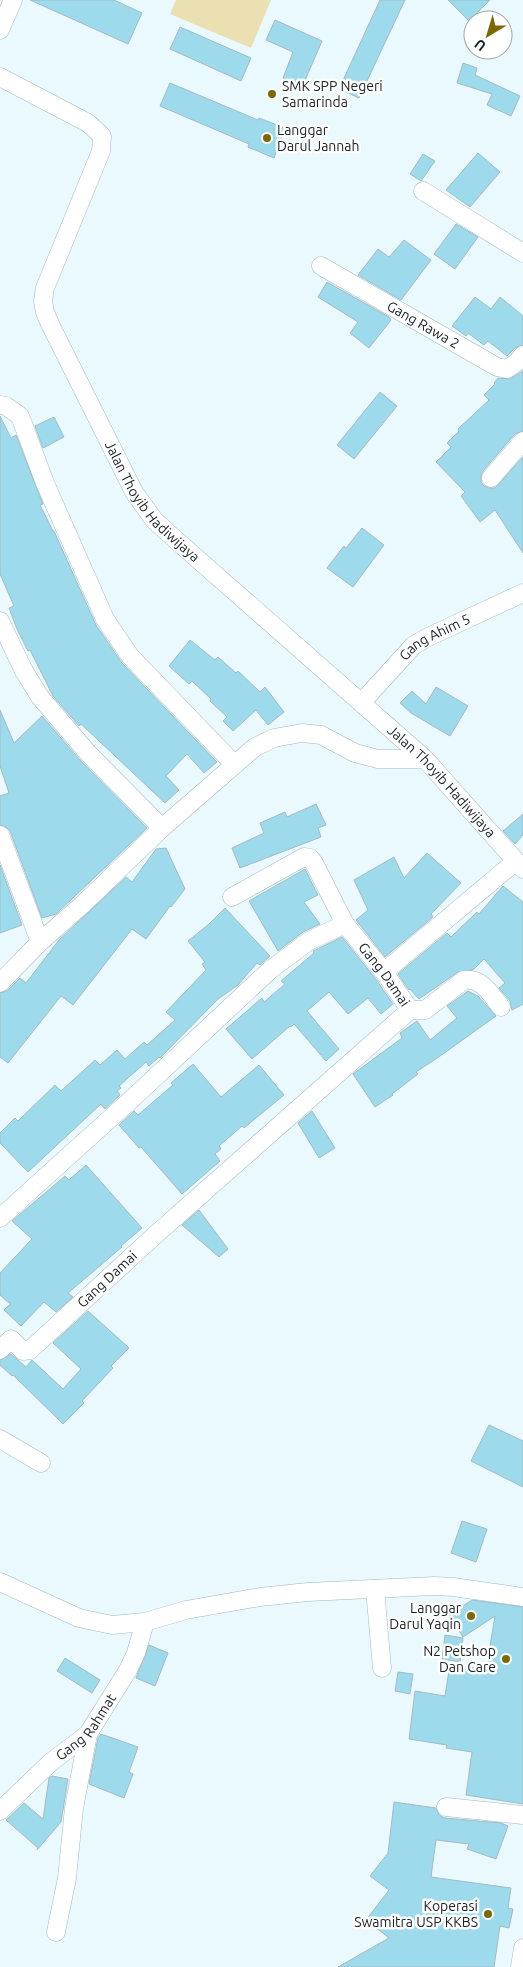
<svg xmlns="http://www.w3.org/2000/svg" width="523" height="1967" viewBox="0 0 523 1967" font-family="Ubuntu,sans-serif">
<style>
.green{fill:#eae0b1}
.building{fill:#9ddaec;stroke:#a3bbc3}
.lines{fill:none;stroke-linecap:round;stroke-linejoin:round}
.minor-casing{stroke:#a0b9c1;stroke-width:19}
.minor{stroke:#fff;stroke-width:18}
.poi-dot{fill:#7a6800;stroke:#fff;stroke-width:2}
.labels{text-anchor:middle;stroke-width:5;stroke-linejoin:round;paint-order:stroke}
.poi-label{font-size:14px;fill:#172023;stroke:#fff;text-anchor:end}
.street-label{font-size:14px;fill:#172023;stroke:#fff}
</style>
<rect width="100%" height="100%" fill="#eaf9fe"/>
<!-- green -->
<path class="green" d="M176,0H271L251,48L170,14Z"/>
<!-- building -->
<path class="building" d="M30,0H114L142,13L128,44Z
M380,0H405L359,98L339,89Z
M448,0H490L469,21Z
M275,20L322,41L303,85L283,78L293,52L266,40Z
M180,27L251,58L241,81L170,49Z
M463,63L477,68L475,75L520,96L511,116L487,105L492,94L457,83Z
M170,83L258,120L259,118L285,128L274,158L248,147L249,144L160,106Z
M478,153L500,172L470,207L446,190Z
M423,154L435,161L421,181L410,174Z
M456,224L478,237L455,269L434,254Z
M404,240L431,260L401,300L358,275L378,249L389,257Z
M327,282L389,317L391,320L369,348L350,333L358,322L318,297Z
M475,297L491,309L500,297L523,316V345L515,348L507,356L488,341L484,345L468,333L466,336L452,326Z
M523,371V431L515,434L483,471L481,476V482L484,486L489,488H495L523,457V553L495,510L480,522L461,496L465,492L436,462L451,447L447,443L459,431L458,429L489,400L484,395L495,384L494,383L498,378L510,379Z
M380,392L397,406L354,459L337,445Z
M0,416L11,438L16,435L43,504L40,505L53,531H54L96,625L122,663L217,762L204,773L187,754L166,776L179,790L165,803L81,724L79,726L53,696L30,650L28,651L17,629L9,608L14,606L0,574Z
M54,417L64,437L43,448L35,426Z
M362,528L384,545L353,587L327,568L344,546L346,548Z
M190,640L215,660L218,657L236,673L238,671L260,692L265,687L284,712L268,725L256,710L233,731L223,721L227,717L210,701L211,699L192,681L189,684L169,666Z
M436,687L468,706L450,736L411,713L400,703L412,691L426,704Z
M0,710L14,743L42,716L79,759L147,828L56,914L42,918L10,831L6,827L0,825V796L9,793L0,766Z
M316,804L326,825L318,828L321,837L240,868L232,848L264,833L260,823L285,812L287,817Z
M523,814V835L515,844L503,831Z
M166,848L185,889L171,907L170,906L146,939L132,929L73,1005L61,996L8,1063L0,1057V993L7,991L20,978L26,983L59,940L126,877L132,882L156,849Z
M427,853L461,883L431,914L433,917L385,957L356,920L368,910L354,880L394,857L404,878Z
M0,865L22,925L0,933Z
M305,869L318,895L304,902L320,924L303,932L278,951L249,901Z
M503,886L523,902V1004L512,1010L510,1001L499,988L505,983L484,959L473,970L458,972L419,999L410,989L409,990L398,974L447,933L451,937L477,912L479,914Z
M225,908L270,956L260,965L257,963L238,985L218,999L160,1058L159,1057L149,1066L146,1062L119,1086L121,1088L117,1091L120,1095L105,1109L101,1104L28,1172L0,1143V1133L15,1118L18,1121L55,1085L61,1091L95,1060L100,1065L117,1050L125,1059L144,1042L147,1045L175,1020L166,1012L206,970L202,964L205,962L188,941L209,924Z
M342,937L375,978L393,1004L381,1014L368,998L348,1014L329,992L307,1011L339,1049L326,1061L294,1024L291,1027L290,1026L252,1059L226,1029L262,998L264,1002L285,984L281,981L314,953L313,951Z
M468,991L478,996L496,1016L443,1054L416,1072L418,1074L392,1094L393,1095L375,1107L353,1074L402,1038L400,1033L417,1021L430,1040L457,1018L447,1006Z
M193,1064L221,1097L259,1065L284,1095L244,1128L242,1126L219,1146L221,1149L215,1154L220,1161L182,1194L141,1147L139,1148L119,1125L134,1111L138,1115L173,1085L171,1083Z
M312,1111L335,1148L319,1158L298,1123Z
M86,1165L142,1228L121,1246L122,1247L68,1293L73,1297L56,1312L44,1302L21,1326L4,1310L10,1304L0,1295V1273L32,1239L12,1221L65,1176L69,1180Z
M199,1210L228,1249L219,1257L182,1225Z
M88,1311L129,1348L111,1366L113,1368L82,1401L84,1403L63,1424L13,1375L12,1376L0,1365V1360L11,1354L26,1367L32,1360L63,1389L81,1369L53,1343Z
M489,1425L523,1441V1487L471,1461Z
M462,1521L487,1529L476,1562L451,1553Z
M472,1600L523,1607V1804L466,1795L472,1752L446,1748L447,1745L409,1739L415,1691L445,1696L450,1664L486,1670L495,1616L463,1637L449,1615Z
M445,1635L463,1638L460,1662L442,1659Z
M149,1645L168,1653L155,1686L136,1678Z
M65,1658L100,1680L92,1693L57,1671Z
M398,1672L413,1674L410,1694L395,1691Z
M101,1734L138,1747L129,1772L133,1774L124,1798L89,1784L98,1738Z
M52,1776L68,1779L61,1822L37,1850L38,1848L6,1820L24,1803L43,1819L49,1778Z
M394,1802L436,1808L439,1815L445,1818L501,1823L508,1826L496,1859L467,1849L469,1844L436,1840L431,1877L511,1888L508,1908L513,1909L509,1928L500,1926L494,1967H338L389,1938L366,1920L389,1890L370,1876L388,1853Z"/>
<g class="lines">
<defs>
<g id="minor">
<path d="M0,30L13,0"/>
<path id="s1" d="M0,77L88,123L102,136L101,151L45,288L43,301L45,312L50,324L134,492L154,520L176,540L425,759L523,869"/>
<path d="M423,191L523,253"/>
<path id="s2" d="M321,266L497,367L507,369L517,362L523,355"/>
<path d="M0,405L6,406L20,416L45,483L105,619L130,656L234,764"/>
<path d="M491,478L523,441"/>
<path d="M0,621L24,671L40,697L87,752L162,828"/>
<path id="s3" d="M362,702L413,646L426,638L523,593"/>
<path d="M0,835L40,942"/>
<path d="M232,897L304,857L310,858L314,863L345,924"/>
<path d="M384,972L516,861"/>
<path d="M0,983L40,942L82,905L162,828L255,747L274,738L302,733L321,735L355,753L378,759H425"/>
<path d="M410,1010H425L464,980C482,977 491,995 501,1007"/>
<path id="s4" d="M0,1218L135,1096L270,970L309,941L345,924L384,972L410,1010L153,1237L30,1350L23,1351L11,1339L0,1350"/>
<path d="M0,1439L41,1463"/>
<path d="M0,1582L79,1618L112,1625L145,1622L186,1610L260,1597L308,1592L434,1586L453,1587L523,1597"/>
<path d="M375,1589L382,1668"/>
<path d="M446,1807L523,1815"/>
<path id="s5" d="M0,1811L51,1762L88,1734L128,1670L136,1653L145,1622"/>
<path d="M56,1932L67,1878L74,1808L88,1734"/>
<path d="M520,1967L523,1948"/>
</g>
</defs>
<!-- minor casing -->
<use href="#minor" class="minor-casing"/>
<!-- minor -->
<use href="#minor" class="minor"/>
</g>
<!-- markers -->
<g class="poi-dot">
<circle cx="272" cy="94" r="5"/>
<circle cx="267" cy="138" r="5"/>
<circle cx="471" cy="1616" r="5"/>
<circle cx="506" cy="1659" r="5"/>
<circle cx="488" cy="1914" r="5"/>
</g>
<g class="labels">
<!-- poi labels -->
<g class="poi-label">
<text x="282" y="91" text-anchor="start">SMK SPP Negeri<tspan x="282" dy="16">Samarinda</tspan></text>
<text x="277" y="135" text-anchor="start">Langgar<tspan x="277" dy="16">Darul Jannah</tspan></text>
<text x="461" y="1613">Langgar<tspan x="461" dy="16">Darul Yaqin</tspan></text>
<text x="496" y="1656">N2 Petshop<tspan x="496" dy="16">Dan Care</tspan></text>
<text x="478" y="1911">Koperasi<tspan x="478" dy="16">Swamitra USP KKBS</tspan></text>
</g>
<!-- street labels -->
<g class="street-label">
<text dy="5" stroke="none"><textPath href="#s2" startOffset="118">Gang Rawa 2</textPath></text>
<text dy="5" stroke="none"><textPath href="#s1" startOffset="525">Jalan Thoyib Hadiwijaya</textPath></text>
<text dy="5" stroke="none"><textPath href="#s3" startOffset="99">Gang Ahim 5</textPath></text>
<text dy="5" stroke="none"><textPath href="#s1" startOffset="930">Jalan Thoyib Hadiwijaya</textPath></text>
<text dy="5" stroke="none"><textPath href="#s4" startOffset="519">Gang Damai</textPath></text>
<text transform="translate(107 1279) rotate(-43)" y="5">Gang Damai</text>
<text dy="5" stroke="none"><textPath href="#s5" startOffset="121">Gang Rahmat</textPath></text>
</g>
</g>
<!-- north arrow -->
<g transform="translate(488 35) rotate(218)"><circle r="24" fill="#ffffff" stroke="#a2a6a7"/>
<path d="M0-4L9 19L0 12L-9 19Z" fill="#7a6800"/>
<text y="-8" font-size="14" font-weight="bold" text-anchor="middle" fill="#172023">U</text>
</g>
</svg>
